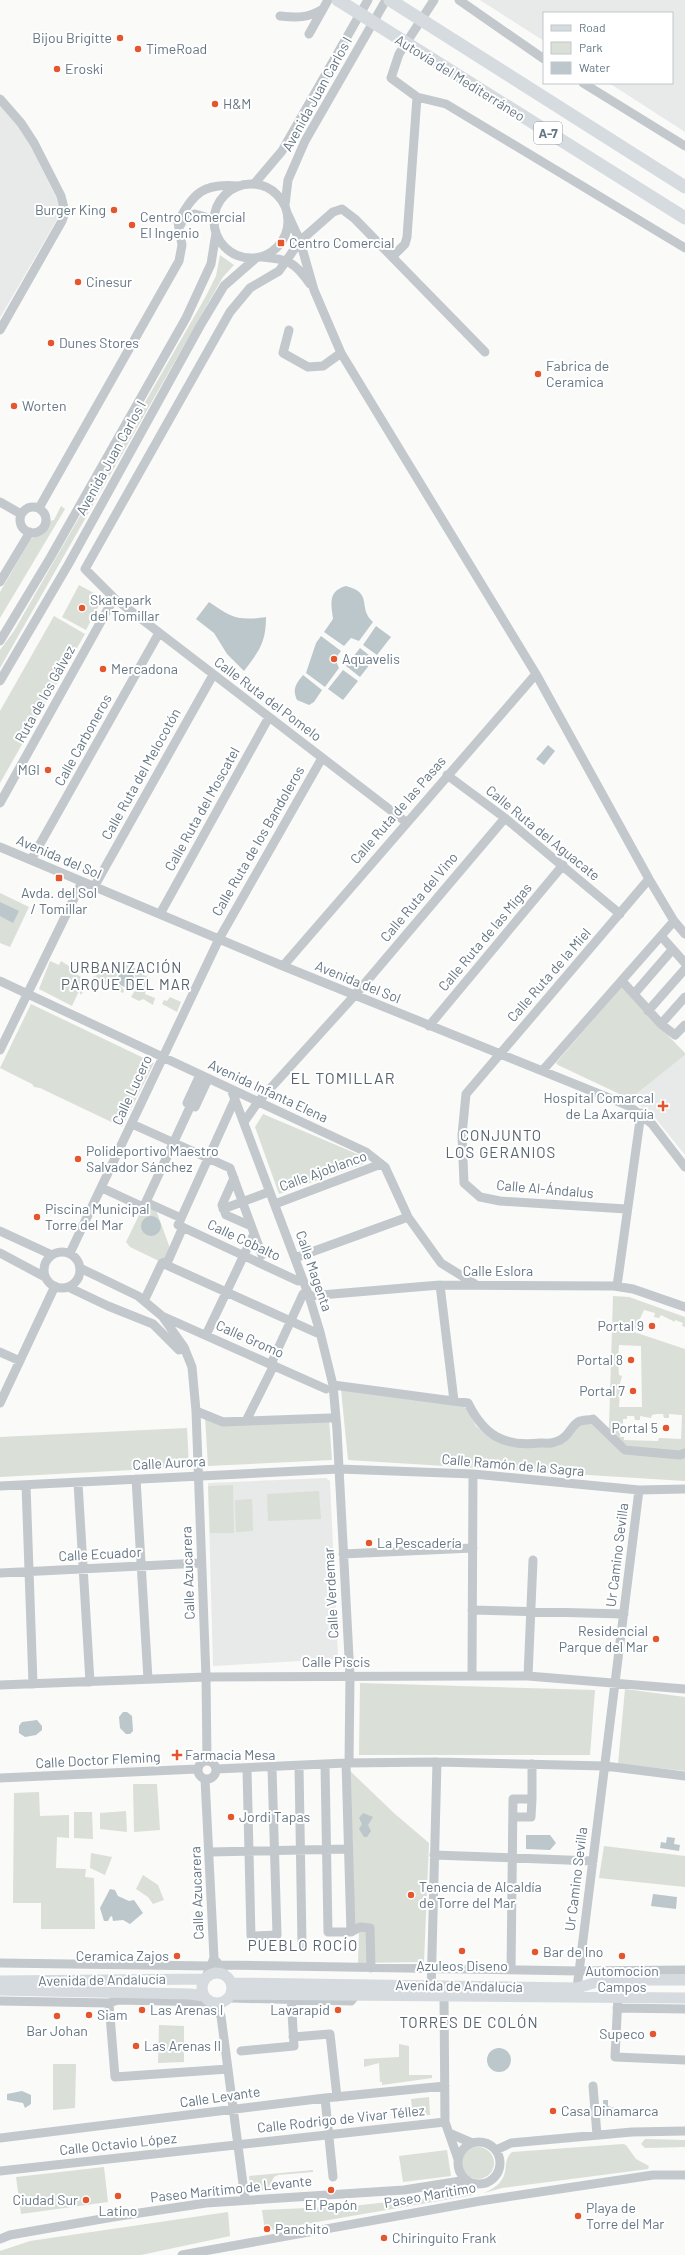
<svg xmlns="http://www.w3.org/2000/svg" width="685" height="2255" viewBox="0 0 685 2255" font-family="Barlow,sans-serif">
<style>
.built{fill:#e8e9e9}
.green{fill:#dadfd7;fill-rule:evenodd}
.water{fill:#bbc7cb}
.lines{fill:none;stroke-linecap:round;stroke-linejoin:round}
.minor{stroke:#c3c8cc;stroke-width:9}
.major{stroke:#d6dbdf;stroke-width:11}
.highway{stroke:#d6dbdf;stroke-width:13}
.poi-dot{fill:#e4572e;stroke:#fff;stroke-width:1.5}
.labels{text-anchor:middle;stroke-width:4;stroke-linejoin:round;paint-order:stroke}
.shield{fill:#fff;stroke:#939fa8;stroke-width:1}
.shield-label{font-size:13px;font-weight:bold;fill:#657683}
.poi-label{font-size:14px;fill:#657683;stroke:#fff;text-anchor:start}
.street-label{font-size:14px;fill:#657683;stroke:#fff}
.neighbourhood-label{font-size:15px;letter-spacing:1px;fill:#57646e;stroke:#fff}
.quarter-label{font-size:16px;letter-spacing:1px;fill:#57646e;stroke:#fff}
</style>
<rect width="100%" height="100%" fill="#fafaf8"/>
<!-- built -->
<path class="built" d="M480,0H685V132L609,83H672V13H544V41Z
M0,104L19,123L59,203V216L0,318Z
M685,1055V1155L652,1114L630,1099Z
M326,1478L330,1481L338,1656L334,1659L213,1666L208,1483Z"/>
<!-- green -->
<path class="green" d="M220,255L234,265L223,277L0,668V650L14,631L206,296L216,276Z
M61,506L65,509L0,618V592L31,539L44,531L49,521L54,520Z
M79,585L103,598L86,630L62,617Z
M54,616L85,634L0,783V711Z
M0,893L29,907L10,947L0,943Z
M50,961L59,965L61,961L77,971L76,974L81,977V980L91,985L94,976L96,977L98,966L112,972L116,961L142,971V974L146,976L148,974L145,982L148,983L145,994L155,998L153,1005L143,999L139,1001L131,997C132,995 135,991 136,989C137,979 135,966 121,970L116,977L113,978L124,990L123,993L98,981L94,989L86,987L81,995L79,991L72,1006L39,989Z
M623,985L646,1013L685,1053V1055L630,1099L558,1065L556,1063Z
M170,997L181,1002L177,1012L162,1004L164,1000L167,1001Z
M31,1004L154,1063L122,1127L40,1088L34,1087L32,1084L0,1068Z
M263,1114L362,1156L363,1164L279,1194L255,1127Z
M151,1207L156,1210L171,1251L167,1258L159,1261L130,1247L126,1242L141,1211Z
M613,1296L629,1297L685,1317V1327L682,1326L683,1323L675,1320V1322L661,1315L659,1318L654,1317L655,1313L644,1310L634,1332L685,1349V1450L681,1452L628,1446L611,1435L609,1427ZM619,1345L641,1346L642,1407H619L620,1392H623V1387H619L622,1376L619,1375L618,1363H622V1359L618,1358ZM656,1414H663L664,1418H669V1414L682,1415L681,1439L659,1438L658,1441L624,1440V1437H620L621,1424L623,1423V1419H627V1416H634L635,1420H640V1416L651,1418L652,1415Z
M341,1389L459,1404L467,1409L476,1426L489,1437L556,1445L584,1422H591L627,1454L685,1458V1481L348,1460Z
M205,1417L329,1419L332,1460L208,1466Z
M187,1428L189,1467L0,1477V1437Z
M233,1485L234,1533H210L208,1486Z
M319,1491L321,1519L268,1521L267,1494Z
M252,1499L253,1531L236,1532L235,1500Z
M360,1683L595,1690L590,1755H359Z
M625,1689L685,1697V1771L618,1764Z
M349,1770L395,1814L429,1843L424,1962L358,1963L359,1931L353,1929Z
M133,1784H157L160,1830L134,1832Z
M39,1792L40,1816L69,1815V1838L57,1837L56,1868L86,1869L85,1877L94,1878L95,1929H41V1903H13L14,1793Z
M126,1811L127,1832L100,1829V1813Z
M74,1812H92L93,1839L74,1838Z
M604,1846L685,1856V1887L599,1878Z
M91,1853L112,1857L105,1875L90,1868Z
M143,1875L158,1885L164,1900L153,1904L148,1897L136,1889Z
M159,2025L184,2026V2062L158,2063Z
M399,2044L409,2046V2075H432V2078L382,2085V2082H380L379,2063L364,2067V2059L399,2057Z
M53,2064H76L75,2108L53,2110Z
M429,2097L430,2115L413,2117L411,2099Z
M645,2139L685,2140V2147L645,2148L641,2144Z
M623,2144L626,2145L636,2159L649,2166L648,2169L502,2188L484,2193C516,2179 499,2163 512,2152Z
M462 2163a16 16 0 1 1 32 0a16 16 0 1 1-32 0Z
M447,2150L451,2176L403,2182L399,2156Z
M104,2167L108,2202L21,2214L16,2177Z
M313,2170V2172L278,2175L274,2177L267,2190H256L250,2185L249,2176Z
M470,2193L473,2195L265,2231L262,2210L352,2206Z
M228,2212L230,2236L141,2255H0V2251L30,2241Z"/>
<!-- water -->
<path class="water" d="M346,586C374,593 357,608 373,622L359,641L351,638L344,646L324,632L333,619C331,603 328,591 346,586Z
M209,602C232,618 238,621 266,617C266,643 259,651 244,671L227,654L214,633L196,619Z
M376,626L391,637L377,655L363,645Z
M321,636L341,651L335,659L339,668L325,687L306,673L316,643Z
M360,648L374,659L360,677L346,666Z
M343,670L358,681L343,700L328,689Z
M303,675L322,690L314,702L309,705L297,700C292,689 296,684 303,675Z
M548,745L555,751L544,765L536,759Z
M0,902L19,911L13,923L0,916Z
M118 979a8 8 0 1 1 16 0a8 8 0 1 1-16 0Z
M141 1226a10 10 0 1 1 20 0a10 10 0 1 1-20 0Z
M123,1712H127L132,1716L133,1731L130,1734H126L120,1728L119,1717Z
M37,1720L42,1726V1730L36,1735L25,1737L19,1733V1726L22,1722Z
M363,1813L373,1817L368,1825L371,1831L367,1837H364L359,1829L362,1824L359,1818Z
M526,1835H550L556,1843L550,1850L526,1849Z
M667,1837L675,1838L674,1844L680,1845L679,1851L660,1848L661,1842L666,1843Z
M110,1889L115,1890L118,1896L129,1901L134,1900L143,1913L130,1924L123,1920L113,1921L112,1916L110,1917L108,1921H104L100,1908Z
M653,1894L677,1897L676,1909L651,1906Z
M487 2060a12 12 0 1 1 24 0a12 12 0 1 1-24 0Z
M22,2091L31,2095V2104L25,2108L23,2103L7,2100V2094Z
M603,2100H608V2106L622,2110V2116L604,2118Z"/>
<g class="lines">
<!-- minor -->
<path class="minor" d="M459,0L544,59
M280,16C297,18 308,18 323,9
M309,34L328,0
M583,83L685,146
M417,97L446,104L685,248
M0,99L21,123L34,143L61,196L65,212L62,221L0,330
M254,184L282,151L368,0
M214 221a37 37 0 1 1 74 0a37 37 0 1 1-74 0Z
M285,205L288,180L305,141L386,0
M288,215L300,241L279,271L250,288L230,312L85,569L114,598L406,822
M181,224L183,219L195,214L209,218
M262,257C288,259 295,262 310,284
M392,257L405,244L407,237L417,97L391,78L399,54L434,0
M289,330L283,353L308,367L323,366L341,353
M485,352L355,219L342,209L333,212L300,241L314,290L341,353L536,674L649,879L674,921L685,934
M0,502L21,514
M20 520a13 13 0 1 1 26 0a13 13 0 1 1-26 0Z
M39,508L179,261L182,245L178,222C194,193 202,183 238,186
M0,582L30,532
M0,641L50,558L186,318L211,264L216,233
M0,681L68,565L200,326L224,286L256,258
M447,775L505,818L620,914
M0,803L114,598
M0,847L283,966L629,1106L652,1124L685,1167
M31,860L159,633
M94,887L213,675
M160,914L269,717
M661,936L685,963
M283,966L536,674
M0,981L366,1152L385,1167L408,1217L441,1263L475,1284
M622,981L661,1024L675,1035L685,1025
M634,994L672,950
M648,1011L685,969
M661,1024L685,997
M429,1026L563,865
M0,1050L82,882
M543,1070L674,921
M200,1075L187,1103L195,1107L208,1079
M231,1089L309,1296L320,1332L333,1385L337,1430L350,1676L349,1763
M235,1099L178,1225L298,1281
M244,1122L258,1102L355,995L505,818
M132,1124L230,1168L262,1255
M234,1178L222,1205L226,1215L251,1226
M102,1188L141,1206L150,1204L181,1218
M275,1204L381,1164
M144,1206L191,1105
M223,1209L266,1193
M626,1209L500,1201L480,1197L464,1183L462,1135L466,1094L649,879
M0,1231L52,1255
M44 1270a18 18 0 1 1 36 0a18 18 0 1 1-36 0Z
M0,1253L45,1277
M70,1253L219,939L322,758
M295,1258L408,1217
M162,1263L317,1333
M80,1268L138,1296L162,1316L184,1347L192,1367L196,1411L206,1677L207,1761
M440,1285L454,1401
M617,1286L641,1113
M68,1287L108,1306L153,1324L179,1350
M309,1296L440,1285L614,1286L633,1289L685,1307
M144,1301L162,1263L168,1261L183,1227
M162,1316L326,1389
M206,1335L254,1234
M0,1352L20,1361
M271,1364L303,1294
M333,1385L468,1403C484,1435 503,1447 540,1443C544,1443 550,1444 555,1442C570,1438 570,1425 580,1421C584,1420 589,1420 593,1419L625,1450L680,1455L685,1453
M0,1403L55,1286
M196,1411L223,1422L330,1418
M246,1421L274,1365
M136,1479L148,1679
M78,1483L90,1682
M26,1485L33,1684
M0,1486L339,1469L473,1474L639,1490L685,1489
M343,1554L473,1548
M0,1573L201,1563
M472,1610L624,1614
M472,1676H528L685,1689
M528,1676L533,1560
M0,1685L206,1677L472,1676L473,1474
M198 1770a9 9 0 1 1 18 0a9 9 0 1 1-18 0Z
M325,1764L328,1932H351L346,1763
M299,1766L302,1944
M216,1769L346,1763L437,1762L605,1766L685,1776
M247,1769L251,1936L277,1935L272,1768
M0,1778L197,1769
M513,1817H531L532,1799
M210,1852L348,1849
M434,1855L593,1861
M351,1932L360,1927L370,1928L371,1968
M217,1962L225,1975
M0,1963L210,1966
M219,1965L579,1971L685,1970
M511,1970L513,1799H532V1764
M205,1979L214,1958L205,1779
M577,1988L639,1490
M431,1993L437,1762
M444,1997L445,2122L458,2159
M618,1997L615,2057L685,2060
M230,1998L351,2001L356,1995
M0,2001L109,2003L118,2000L212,2002L221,2016L245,2199
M109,2003L115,2077L228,2069
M617,2008L685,2009
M293,2037L330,2034L337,2097
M241,2051L294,2046L291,1996
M593,2086L597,2135
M325,2098L333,2177
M449,2133L472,2143
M0,2138L325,2098L445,2086
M458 2163a21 21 0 1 1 42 0a21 21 0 1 1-42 0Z
M496,2150L511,2143L632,2132L685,2131
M0,2171L445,2122
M0,2239L10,2235L113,2217L206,2203L404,2190L467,2180
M182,2255L480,2201L653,2175H685"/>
<!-- major -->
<path class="major" d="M202 1988a15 15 0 1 1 30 0a15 15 0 1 1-30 0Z
M0,1981L205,1979
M231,1983L577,1988L604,1980H685
M0,1990L190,1994L204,1996
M231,1994L685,1998"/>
<!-- highway -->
<path class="highway" d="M338,0L685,218
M390,0L685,187"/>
</g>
<!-- markers -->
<g class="poi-dot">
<circle cx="120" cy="38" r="4"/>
<circle cx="138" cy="49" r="4"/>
<circle cx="57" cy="69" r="4"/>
<circle cx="215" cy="104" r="4"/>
<circle cx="114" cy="210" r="4"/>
<circle cx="132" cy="225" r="4"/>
<rect x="277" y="239" width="8" height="8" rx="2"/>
<circle cx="78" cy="282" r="4"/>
<circle cx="51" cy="343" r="4"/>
<circle cx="538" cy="374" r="4"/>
<circle cx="14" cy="406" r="4"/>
<circle cx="82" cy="608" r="4"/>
<circle cx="334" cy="659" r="4"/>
<circle cx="103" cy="669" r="4"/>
<circle cx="48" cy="770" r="4"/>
<rect x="55" y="874" width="8" height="8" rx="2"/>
<path d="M661 1100h4v4h4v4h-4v4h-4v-4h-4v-4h4z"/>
<circle cx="78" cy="1159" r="4"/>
<circle cx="37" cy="1217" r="4"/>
<circle cx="652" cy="1326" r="4"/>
<circle cx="631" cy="1360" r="4"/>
<circle cx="633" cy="1391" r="4"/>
<circle cx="666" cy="1428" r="4"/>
<circle cx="369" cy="1543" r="4"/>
<circle cx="656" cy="1639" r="4"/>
<path d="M175 1749h4v4h4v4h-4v4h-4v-4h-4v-4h4z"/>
<circle cx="231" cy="1817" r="4"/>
<circle cx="411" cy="1895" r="4"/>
<circle cx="462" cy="1951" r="4"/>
<circle cx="535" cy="1952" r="4"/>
<circle cx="177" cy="1956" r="4"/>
<circle cx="622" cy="1956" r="4"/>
<circle cx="142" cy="2010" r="4"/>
<circle cx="338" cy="2010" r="4"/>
<circle cx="89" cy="2015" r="4"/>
<circle cx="57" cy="2016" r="4"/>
<circle cx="653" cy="2034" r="4"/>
<circle cx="136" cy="2046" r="4"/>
<circle cx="553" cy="2111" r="4"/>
<circle cx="331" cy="2190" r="4"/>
<circle cx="118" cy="2196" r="4"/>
<circle cx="86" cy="2200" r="4"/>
<circle cx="578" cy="2216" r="4"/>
<circle cx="267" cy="2229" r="4"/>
<circle cx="384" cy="2238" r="4"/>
</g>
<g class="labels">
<!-- shield labels -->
<rect class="shield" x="534" y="122" width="28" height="22" rx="3"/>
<g class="shield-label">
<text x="548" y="138">A-7</text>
</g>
<!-- poi labels -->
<g class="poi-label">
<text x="112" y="43" text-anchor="end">Bijou Brigitte</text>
<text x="146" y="54">TimeRoad</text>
<text x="65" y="74">Eroski</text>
<text x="223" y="109">H&amp;M</text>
<text x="106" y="215" text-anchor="end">Burger King</text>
<text x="140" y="222">Centro Comercial<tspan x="140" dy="16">El Ingenio</tspan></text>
<text x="289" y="248">Centro Comercial</text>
<text x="86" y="287">Cinesur</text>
<text x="59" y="348">Dunes Stores</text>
<text x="546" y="371">Fabrica de<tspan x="546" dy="16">Ceramica</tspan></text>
<text x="22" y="411">Worten</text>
<text x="90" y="605">Skatepark<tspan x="90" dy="16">del Tomillar</tspan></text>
<text x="342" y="664">Aquavelis</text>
<text x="111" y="674">Mercadona</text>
<text x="40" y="775" text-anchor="end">MGI</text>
<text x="59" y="898" text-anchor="middle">Avda. del Sol<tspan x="59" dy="16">/ Tomillar</tspan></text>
<text x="654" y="1103" text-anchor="end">Hospital Comarcal<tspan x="654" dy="16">de La Axarquía</tspan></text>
<text x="86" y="1156">Polideportivo Maestro<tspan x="86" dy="16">Salvador Sánchez</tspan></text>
<text x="45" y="1214">Piscina Municipal<tspan x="45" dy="16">Torre del Mar</tspan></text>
<text x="644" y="1331" text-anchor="end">Portal 9</text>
<text x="623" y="1365" text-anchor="end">Portal 8</text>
<text x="625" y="1396" text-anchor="end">Portal 7</text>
<text x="658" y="1433" text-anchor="end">Portal 5</text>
<text x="377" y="1548">La Pescadería</text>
<text x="648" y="1636" text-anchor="end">Residencial<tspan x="648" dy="16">Parque del Mar</tspan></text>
<text x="185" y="1760">Farmacia Mesa</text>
<text x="239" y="1822">Jordi Tapas</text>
<text x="419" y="1892">Tenencia de Alcaldía<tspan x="419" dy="16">de Torre del Mar</tspan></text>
<text x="543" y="1957">Bar de Ino</text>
<text x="169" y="1961" text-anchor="end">Ceramica Zajos</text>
<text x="462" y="1971" text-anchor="middle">Azuleos Diseno</text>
<text x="622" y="1976" text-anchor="middle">Automocion<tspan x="622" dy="16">Campos</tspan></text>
<text x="150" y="2015">Las Arenas I</text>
<text x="330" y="2015" text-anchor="end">Lavarapid</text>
<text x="97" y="2020">Siam</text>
<text x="57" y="2036" text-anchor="middle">Bar Johan</text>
<text x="645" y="2039" text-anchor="end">Supeco</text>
<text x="144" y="2051">Las Arenas II</text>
<text x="561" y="2116">Casa Dinamarca</text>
<text x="78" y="2205" text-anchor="end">Ciudad Sur</text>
<text x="331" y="2210" text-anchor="middle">El Papón</text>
<text x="586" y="2213">Playa de<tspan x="586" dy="16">Torre del Mar</tspan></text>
<text x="118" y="2216" text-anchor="middle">Latino</text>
<text x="275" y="2234">Panchito</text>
<text x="392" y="2243">Chiringuito Frank</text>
</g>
<!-- street labels -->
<g class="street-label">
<text transform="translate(460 78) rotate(32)" y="5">Autovía del Mediterráneo</text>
<text transform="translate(317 94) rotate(-61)" y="5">Avenida Juan Carlos I</text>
<text transform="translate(111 458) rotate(-61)" y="5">Avenida Juan Carlos I</text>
<text transform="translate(45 694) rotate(-61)" y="5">Ruta de los Gálvez</text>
<text transform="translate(268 699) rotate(37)" y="5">Calle Ruta del Pomelo</text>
<text transform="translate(83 740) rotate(-61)" y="5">Calle Carboneros</text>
<text transform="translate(141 774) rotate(-61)" y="5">Calle Ruta del Melocotón</text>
<text transform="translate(202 809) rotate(-61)" y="5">Calle Ruta del Moscatel</text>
<text transform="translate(398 810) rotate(-49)" y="5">Calle Ruta de las Pasas</text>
<text transform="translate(543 833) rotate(39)" y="5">Calle Ruta del Aguacate</text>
<text transform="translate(258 841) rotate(-60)" y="5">Calle Ruta de los Bandoleros</text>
<text transform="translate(59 857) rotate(23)" y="5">Avenida del Sol</text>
<text transform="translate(419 897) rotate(-50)" y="5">Calle Ruta del Vino</text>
<text transform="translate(485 937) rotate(-50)" y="5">Calle Ruta de las Migas</text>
<text transform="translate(549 975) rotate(-49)" y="5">Calle Ruta de la Miel</text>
<text transform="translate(358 982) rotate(22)" y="5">Avenida del Sol</text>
<text transform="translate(132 1090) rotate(-65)" y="5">Calle Lucero</text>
<text transform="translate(268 1091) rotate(25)" y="5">Avenida Infanta Elena</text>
<text transform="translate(323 1171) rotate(-20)" y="5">Calle Ajoblanco</text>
<text transform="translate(545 1189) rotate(5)" y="5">Calle Al-Ándalus</text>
<text transform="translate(244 1240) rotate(25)" y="5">Calle Cobalto</text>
<text transform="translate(314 1271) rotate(71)" y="5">Calle Magenta</text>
<text x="498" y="1276">Calle Eslora</text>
<text transform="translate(250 1339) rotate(24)" y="5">Calle Gromo</text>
<text transform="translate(169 1463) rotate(-3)" y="5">Calle Aurora</text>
<text transform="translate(513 1465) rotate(5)" y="5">Calle Ramón de la Sagra</text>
<text transform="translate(100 1554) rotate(-3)" y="5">Calle Ecuador</text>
<text transform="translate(617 1555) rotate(-83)" y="5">Ur Camino Sevilla</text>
<text transform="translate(188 1573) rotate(-92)" y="5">Calle Azucarera</text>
<text transform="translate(331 1593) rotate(-93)" y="5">Calle Verdemar</text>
<text x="336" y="1667">Calle Piscis</text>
<text transform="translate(98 1760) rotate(-3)" y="5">Calle Doctor Fleming</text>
<text transform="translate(576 1879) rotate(-83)" y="5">Ur Camino Sevilla</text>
<text transform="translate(197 1893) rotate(-92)" y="5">Calle Azucarera</text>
<text transform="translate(102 1980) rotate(-1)" y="5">Avenida de Andalucía</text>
<text transform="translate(459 1986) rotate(1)" y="5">Avenida de Andalucía</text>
<text transform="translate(220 2097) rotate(-8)" y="5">Calle Levante</text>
<text transform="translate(341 2119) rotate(-6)" y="5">Calle Rodrigo de Vivar Téllez</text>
<text transform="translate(118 2144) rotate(-6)" y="5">Calle Octavio López</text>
<text transform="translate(231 2189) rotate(-6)" y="5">Paseo Marítimo de Levante</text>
<text transform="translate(430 2195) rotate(-10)" y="5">Paseo Marítimo</text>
</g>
<!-- neighbourhood labels -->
<g class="neighbourhood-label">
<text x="126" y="973">URBANIZACIÓN<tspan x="126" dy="17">PARQUE DEL MAR</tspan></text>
<text x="501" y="1141">CONJUNTO<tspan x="501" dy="17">LOS GERANIOS</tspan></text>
<text x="303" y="1951">PUEBLO ROCÍO</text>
<text x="469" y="2028">TORRES DE COLÓN</text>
</g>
<!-- quarter labels -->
<g class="quarter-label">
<text x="343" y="1084">EL TOMILLAR</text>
</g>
</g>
<!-- legend -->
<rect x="543" y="12" width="130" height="72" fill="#ffffff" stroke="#c1c8cd"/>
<rect x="551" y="25" width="20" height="6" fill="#d6dbdf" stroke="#c1c8cd"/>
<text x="579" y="32" font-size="12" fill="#657683">Road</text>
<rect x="551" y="42" width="20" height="12" fill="#dadfd7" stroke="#c1c8cd"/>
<text x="579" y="52" font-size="12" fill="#657683">Park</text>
<rect x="551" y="62" width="20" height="12" fill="#bbc7cb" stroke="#c1c8cd"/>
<text x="579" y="72" font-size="12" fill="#657683">Water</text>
</svg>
